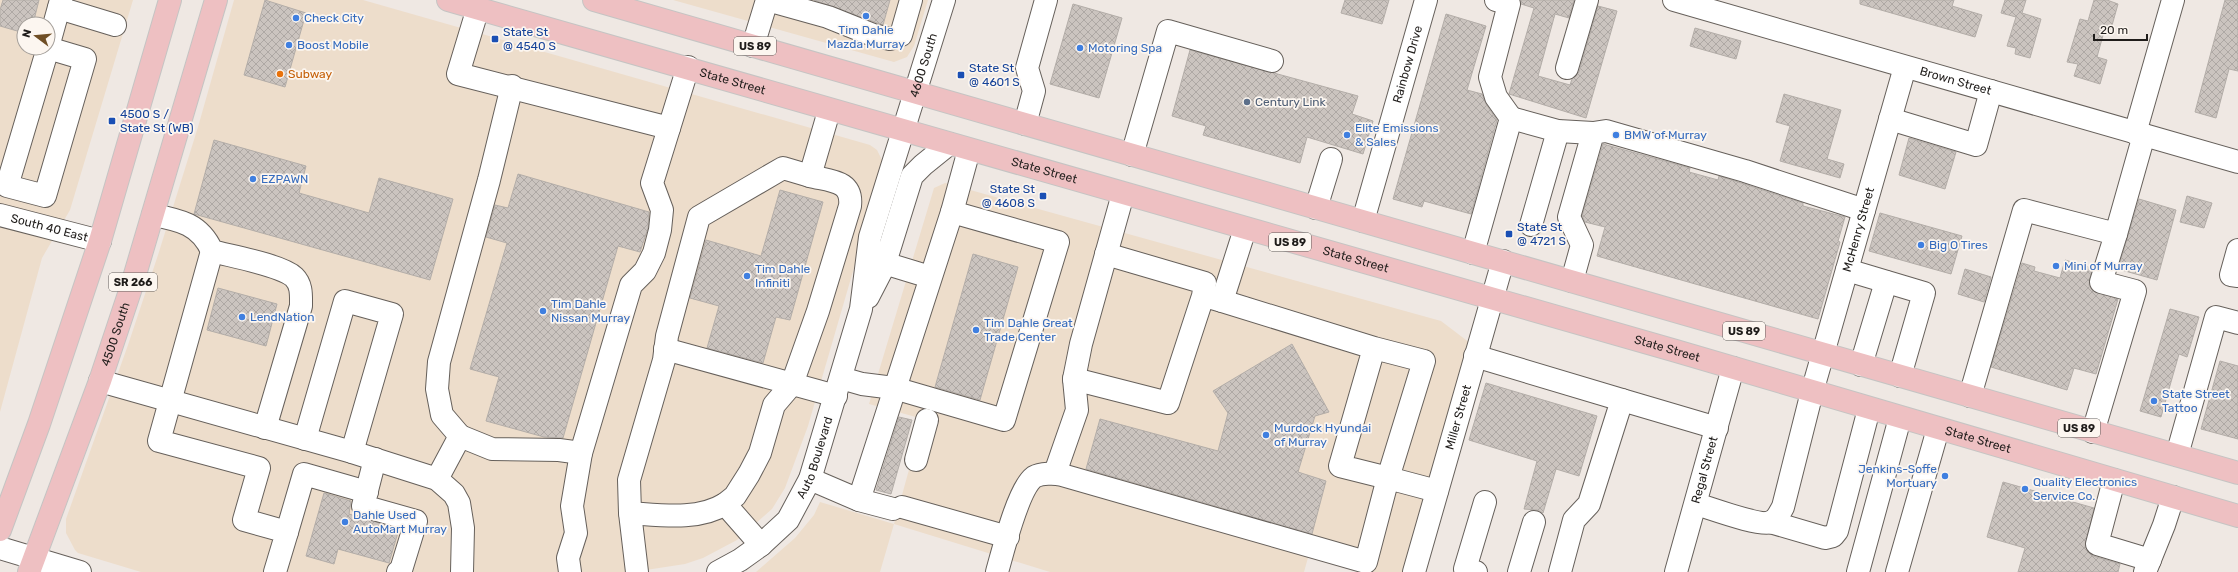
<svg xmlns="http://www.w3.org/2000/svg" width="2238" height="572" viewBox="0 0 2238 572" font-family="Rubik,sans-serif">
<style>
.commercial{fill:#edddcb;fill-rule:evenodd}
.building{fill:url(#building-cross-hatch);stroke:#b3ada8}
.lines{fill:none;stroke-linecap:round;stroke-linejoin:round}
.minor-casing{stroke:#66605b;stroke-width:24}
.major-casing{stroke:#c5c4c3;stroke-width:24}
.minor{stroke:#fff;stroke-width:22}
.major{stroke:#eec0c2;stroke-width:22}
.shop-dot{fill:#3f7fe0;stroke:#fcf6f0;stroke-width:1.5}
.transit-dot{fill:#1a4fb4;stroke:#fcf6f0;stroke-width:1.5}
.food-dot{fill:#e8710a;stroke:#fcf6f0;stroke-width:1.5}
.service-dot{fill:#5c6f8a;stroke:#fcf6f0;stroke-width:1.5}
.labels{text-anchor:middle;stroke-width:3.5;stroke-linejoin:round;paint-order:stroke}
.shield{fill:#fcf6f0;stroke:#615d5a;stroke-width:1}
.shield-label{font-size:11px;font-weight:bold;fill:#1f1c1a}
.shop-label{font-size:12px;fill:#366cbe;stroke:#fcf6f0;text-anchor:start}
.transit-label{font-size:12px;fill:#164399;stroke:#fcf6f0;text-anchor:start}
.street-label{font-size:12px;fill:#1f1c1a;stroke:#fcf6f0}
.food-label{font-size:12px;fill:#c56008;stroke:#fcf6f0;text-anchor:start}
.service-label{font-size:12px;fill:#4e5e75;stroke:#fcf6f0;text-anchor:start}
</style>
<defs>
<pattern id="building-cross-hatch" width="8" height="8" patternUnits="userSpaceOnUse"><rect width="8" height="8" fill="#cbc4bf"/><path d="M0 0l8 8M0 8l8-8" fill="none" stroke="#aea8a4"/></pattern>
</defs>
<rect width="100%" height="100%" fill="#efe8e3"/>
<!-- commercial -->
<path class="commercial" d="M0,0H133L70,210L42,258L0,412ZM24,24H48V48H24Z
M234,0H363L870,145L877,150L883,162L881,175L808,426L785,488L772,509L737,540L703,558L685,564L633,572H141L78,553L75,550L66,533V519L128,345L158,255L198,127Z
M673,0H928L914,46L907,57L894,62Z
M945,183L1441,321L1470,343L1406,572H1369L1309,554L1304,572H1050L894,524L880,572H756L795,538L814,515L820,502L894,524L923,419L869,404L934,188Z"/>
<!-- building -->
<path class="building" d="M3,0H39L33,24H24V33L0,26V10Z
M265,0L306,13L285,87L244,75Z
M814,0H890L883,25Z
M1345,0H1389L1382,24L1341,13Z
M1521,0H1574L1569,18L1555,14L1538,76L1570,85L1572,79L1579,72L1598,6L1617,11L1586,118L1509,94L1534,8L1521,4Z
M1860,0H1954L1952,6L1982,15L1975,37L1860,4Z
M2005,0H2026L2022,13L2041,19L2030,58L2015,54L2016,48L2007,46L2016,17L2001,13Z
M2094,0H2107L2118,4L2111,29L2105,28L2097,57L2107,60L2100,84L2074,76L2078,64L2067,62L2080,19L2088,21Z
M2225,0H2238V71L2229,69L2216,118L2195,112Z
M1073,4L1122,18L1099,98L1050,84Z
M1446,14L1486,26L1467,90L1482,94L1486,104L1497,120L1471,214L1424,201L1422,207L1393,199Z
M1695,28L1741,41L1736,59L1690,46Z
M1190,50L1358,96L1352,114L1373,121L1363,154L1307,137L1300,163L1203,135L1206,126L1172,116Z
M1784,94L1841,110L1827,159L1844,164L1840,178L1780,161L1790,126L1776,122Z
M1909,138L1956,152L1945,189L1899,175Z
M214,140L306,166L299,193L369,213L379,178L453,199L430,280L194,214Z
M1603,144L1690,168L1689,172L1718,180L1719,176L1741,183L1803,203V206L1845,217L1838,241L1840,242L1818,319L1597,256L1605,227L1585,222L1582,216Z
M518,174L649,212L648,228L640,252L618,246L563,438L544,437L486,421L499,377L470,369L507,243L486,237L495,205L508,208Z
M780,190L823,202L790,320L776,317L763,363L707,348L719,306L690,298L706,240L761,256Z
M2187,196L2212,203L2204,228L2180,222Z
M2139,199L2176,210L2157,280L2118,269Z
M1880,213L1962,236L1951,274L1869,251Z
M973,254L1018,267L980,400L935,387Z
M2065,260L2092,268L2089,285L2092,290L2118,299L2096,374L2074,368L2067,390L1991,367L2022,263L2035,267L2034,271L2060,278Z
M1965,269L1991,277L1984,302L1958,294Z
M218,288L277,304L266,346L207,330Z
M2170,309L2199,317L2187,357L2179,354L2161,417L2140,411Z
M1292,344L1329,412L1315,416L1298,472L1326,481L1312,534L1086,469L1100,419L1218,451L1228,413L1213,391Z
M2220,361L2238,366V439L2201,429Z
M1486,383L1597,416L1579,476L1556,469L1543,513L1537,510L1524,509L1537,461L1469,440Z
M899,417L912,420L891,494L876,490Z
M2003,482L2094,508L2085,547L2093,556L2120,564L2118,572H2018L2025,548L1987,537Z
M324,493L351,501L349,514L399,529L389,563L338,549L334,564L306,556Z"/>
<g class="lines">
<defs>
<g id="minor">
<path d="M767,0L828,17L873,35L890,39L901,35L911,0"/>
<path id="s1" d="M1674,0L2238,162"/>
<path d="M59,8L115,25"/>
<path d="M478,8L458,74L669,128"/>
<path d="M753,46L767,0"/>
<path d="M48,47L61,0"/>
<path d="M48,48L85,59L45,196L7,186Z"/>
<path d="M1567,68L1587,0"/>
<path d="M1511,118L1558,131L1593,133"/>
<path d="M1890,119L1976,145L1991,91"/>
<path d="M1025,124L1034,91L1027,68L1046,0"/>
<path d="M2135,133L2173,0"/>
<path d="M1132,155L1168,31L1272,61"/>
<path d="M1316,208L1331,159"/>
<path id="s2" d="M0,215L100,241"/>
<path d="M153,215C180,220 200,224 212,251C230,256 281,265 294,277C302,285 301,295 301,306L265,428"/>
<path id="s3" d="M1363,221L1426,0"/>
<path d="M1531,225L1558,131"/>
<path d="M2238,250L2231,275L2238,276"/>
<path d="M212,251L159,441L259,468L244,520L287,532L275,572"/>
<path d="M1473,253L1511,118L1496,97L1490,77L1509,4L1496,0"/>
<path d="M884,263L930,277"/>
<path d="M1847,270L1924,293L1900,376"/>
<path d="M1572,281L1582,245L1569,217L1593,133L1606,131L1745,171L1864,210"/>
<path d="M868,297L884,266L912,176L923,165L949,144"/>
<path d="M1208,297L1222,301L1245,229"/>
<path d="M1222,301L1374,348L1340,466L1388,478L1424,361L1374,348"/>
<path d="M665,349L836,396"/>
<path d="M1475,356L1622,400L1589,504L1574,520L1560,572"/>
<path d="M1861,365L1886,282"/>
<path d="M841,378L862,384L894,388L1004,420L1058,242L952,212"/>
<path d="M1074,379L1081,344L1123,194"/>
<path d="M100,381L352,452L437,479L454,494L459,503L463,528L462,572"/>
<path d="M1970,396L2024,210L2116,234L2144,135"/>
<path d="M1622,400L1717,428"/>
<path d="M2093,432L2135,291L2101,282L2116,234"/>
<path d="M460,436L492,449L559,450L581,453"/>
<path d="M305,439L345,301L392,314L352,452"/>
<path d="M2177,455L2216,317L2238,323"/>
<path d="M375,459L363,506L416,521L401,570L398,572"/>
<path d="M916,460L927,420"/>
<path d="M1055,473L1077,410L1074,379L1168,403L1203,296L1205,283L1106,254"/>
<path d="M437,479L460,436L442,415L437,389L439,362L489,180L512,86"/>
<path d="M810,479L859,500L952,212L969,150"/>
<path d="M2114,480L2097,544L2150,560"/>
<path d="M859,500L893,509"/>
<path d="M725,504L735,496L749,474L760,453L774,405L792,384L818,311L850,206C853,180 830,181 810,176"/>
<path id="s4" d="M1696,504C1710,508 1760,527 1772,522C1777,519 1780,512 1783,507L1812,392L1905,67"/>
<path d="M902,507L1008,537"/>
<path d="M630,513C660,515 698,521 725,504L761,545"/>
<path d="M1770,522L1825,538L1833,536L1837,531L1869,409"/>
<path d="M287,532L304,474L367,492"/>
<path d="M0,548L80,572"/>
<path d="M570,572L568,558L576,533L572,506L581,453L631,285L645,271L654,253L660,230L662,210L652,183L688,67"/>
<path d="M637,572L630,513L629,480L664,360L667,336L699,217L783,168L810,176L829,111"/>
<path id="s5" d="M718,572L740,560L761,545L788,520L810,479L861,309L870,237L944,0"/>
<path d="M997,572C1003,551 1018,489 1034,477C1041,473 1055,473 1062,475L1366,562L1388,478L1437,491"/>
<path id="s6" d="M1414,572L1503,261"/>
<path d="M1476,572L1465,569L1485,502"/>
<path d="M1519,572L1534,522"/>
<path id="s7" d="M1676,572L1733,368"/>
<path d="M1858,572L1900,418"/>
<path d="M1897,572L1938,429"/>
<path d="M2145,572L2164,525L2173,497"/>
</g>
<g id="major">
<path id="s8" d="M448,0L1676,351L2238,516"/>
<path d="M594,0L2238,473"/>
<path d="M0,530L39,424L100,241L170,0"/>
<path id="s9" d="M29,572L100,381L131,288L216,0"/>
</g>
</defs>
<!-- minor casing -->
<use href="#minor" class="minor-casing"/>
<!-- major casing -->
<use href="#major" class="major-casing"/>
<!-- minor -->
<use href="#minor" class="minor"/>
<!-- major -->
<use href="#major" class="major"/>
</g>
<!-- markers -->
<g class="shop-dot">
<circle cx="866" cy="16" r="4"/>
<circle cx="296" cy="18" r="4"/>
<circle cx="289" cy="45" r="4"/>
<circle cx="1080" cy="48" r="4"/>
<circle cx="1347" cy="135" r="4"/>
<circle cx="1616" cy="135" r="4"/>
<circle cx="253" cy="179" r="4"/>
<circle cx="1921" cy="245" r="4"/>
<circle cx="2056" cy="266" r="4"/>
<circle cx="747" cy="276" r="4"/>
<circle cx="543" cy="311" r="4"/>
<circle cx="242" cy="317" r="4"/>
<circle cx="976" cy="330" r="4"/>
<circle cx="2154" cy="401" r="4"/>
<circle cx="1266" cy="435" r="4"/>
<circle cx="1945" cy="476" r="4"/>
<circle cx="2025" cy="489" r="4"/>
<circle cx="345" cy="522" r="4"/>
</g>
<g class="transit-dot">
<rect x="491" y="35" width="8" height="8" rx="2"/>
<rect x="957" y="71" width="8" height="8" rx="2"/>
<rect x="108" y="117" width="8" height="8" rx="2"/>
<rect x="1039" y="192" width="8" height="8" rx="2"/>
<rect x="1505" y="230" width="8" height="8" rx="2"/>
</g>
<circle class="food-dot" cx="280" cy="74" r="4"/>
<circle class="service-dot" cx="1247" cy="102" r="4"/>
<g class="labels">
<!-- shield labels -->
<g class="shield">
<rect x="734" y="37" width="42" height="18" rx="3"/>
<rect x="1269" y="233" width="42" height="18" rx="3"/>
<rect x="109" y="273" width="48" height="18" rx="3"/>
<rect x="1723" y="322" width="42" height="18" rx="3"/>
<rect x="2058" y="419" width="42" height="18" rx="3"/>
</g>
<g class="shield-label">
<text x="755" y="50">US 89</text>
<text x="1290" y="246">US 89</text>
<text x="133" y="286">SR 266</text>
<text x="1744" y="335">US 89</text>
<text x="2079" y="432">US 89</text>
</g>
<!-- shop labels -->
<g class="shop-label">
<text x="304" y="22">Check City</text>
<text x="866" y="34" text-anchor="middle">Tim Dahle<tspan x="866" dy="14">Mazda Murray</tspan></text>
<text x="297" y="49">Boost Mobile</text>
<text x="1088" y="52">Motoring Spa</text>
<text x="1355" y="132">Elite Emissions<tspan x="1355" dy="14">&amp; Sales</tspan></text>
<text x="1624" y="139">BMW of Murray</text>
<text x="261" y="183">EZPAWN</text>
<text x="1929" y="249">Big O Tires</text>
<text x="2064" y="270">Mini of Murray</text>
<text x="755" y="273">Tim Dahle<tspan x="755" dy="14">Infiniti</tspan></text>
<text x="551" y="308">Tim Dahle<tspan x="551" dy="14">Nissan Murray</tspan></text>
<text x="250" y="321">LendNation</text>
<text x="984" y="327">Tim Dahle Great<tspan x="984" dy="14">Trade Center</tspan></text>
<text x="2162" y="398">State Street<tspan x="2162" dy="14">Tattoo</tspan></text>
<text x="1274" y="432">Murdock Hyundai<tspan x="1274" dy="14">of Murray</tspan></text>
<text x="1937" y="473" text-anchor="end">Jenkins-Soffe<tspan x="1937" dy="14">Mortuary</tspan></text>
<text x="2033" y="486">Quality Electronics<tspan x="2033" dy="14">Service Co.</tspan></text>
<text x="353" y="519">Dahle Used<tspan x="353" dy="14">AutoMart Murray</tspan></text>
</g>
<!-- transit labels -->
<g class="transit-label">
<text x="503" y="36">State St<tspan x="503" dy="14">@ 4540 S</tspan></text>
<text x="969" y="72">State St<tspan x="969" dy="14">@ 4601 S</tspan></text>
<text x="120" y="118">4500 S /<tspan x="120" dy="14">State St (WB)</tspan></text>
<text x="1035" y="193" text-anchor="end">State St<tspan x="1035" dy="14">@ 4608 S</tspan></text>
<text x="1517" y="231">State St<tspan x="1517" dy="14">@ 4721 S</tspan></text>
</g>
<!-- street labels -->
<g class="street-label">
<text dy="4" stroke="none"><textPath href="#s3" startOffset="163">Rainbow Drive</textPath></text>
<text dy="4" stroke="none"><textPath href="#s5" startOffset="564">4600 South</textPath></text>
<text dy="4" stroke="none"><textPath href="#s8" startOffset="296">State Street</textPath></text>
<text dy="4" stroke="none"><textPath href="#s1" startOffset="293">Brown Street</textPath></text>
<text dy="4" stroke="none"><textPath href="#s8" startOffset="620">State Street</textPath></text>
<text dy="4" stroke="none"><textPath href="#s2" startOffset="51">South 40 East</textPath></text>
<text dy="4" stroke="none"><textPath href="#s4" startOffset="385">McHenry Street</textPath></text>
<text dy="4" stroke="none"><textPath href="#s8" startOffset="944">State Street</textPath></text>
<text dy="4" stroke="none"><textPath href="#s9" startOffset="253">4500 South</textPath></text>
<text dy="4" stroke="none"><textPath href="#s8" startOffset="1268">State Street</textPath></text>
<text dy="4" stroke="none"><textPath href="#s6" startOffset="161">Miller Street</textPath></text>
<text dy="4" stroke="none"><textPath href="#s8" startOffset="1592">State Street</textPath></text>
<text dy="4" stroke="none"><textPath href="#s5" startOffset="156">Auto Boulevard</textPath></text>
<text dy="4" stroke="none"><textPath href="#s7" startOffset="106">Regal Street</textPath></text>
</g>
<!-- food labels -->
<g class="food-label">
<text x="288" y="78">Subway</text>
</g>
<!-- service labels -->
<g class="service-label">
<text x="1255" y="106">Century Link</text>
</g>
</g>
<!-- north arrow -->
<g transform="translate(36 36) rotate(286)"><circle r="19" fill="#fcf6f0" stroke="#a49f9a"/>
<path d="M0-3L7 15L0 10L-7 15Z" fill="#6f4e25"/>
<text y="-6" font-size="11" font-weight="bold" text-anchor="middle" fill="#1f1c1a">N</text>
</g>
<!-- scale -->
<path d="M2094 34v6h53v-6" fill="none" stroke="#1f1c1a" stroke-width="2"/>
<text x="2100" y="34" font-size="12" fill="#1f1c1a" stroke="#fcf6f0" stroke-width="3" paint-order="stroke">20 m</text>
</svg>
